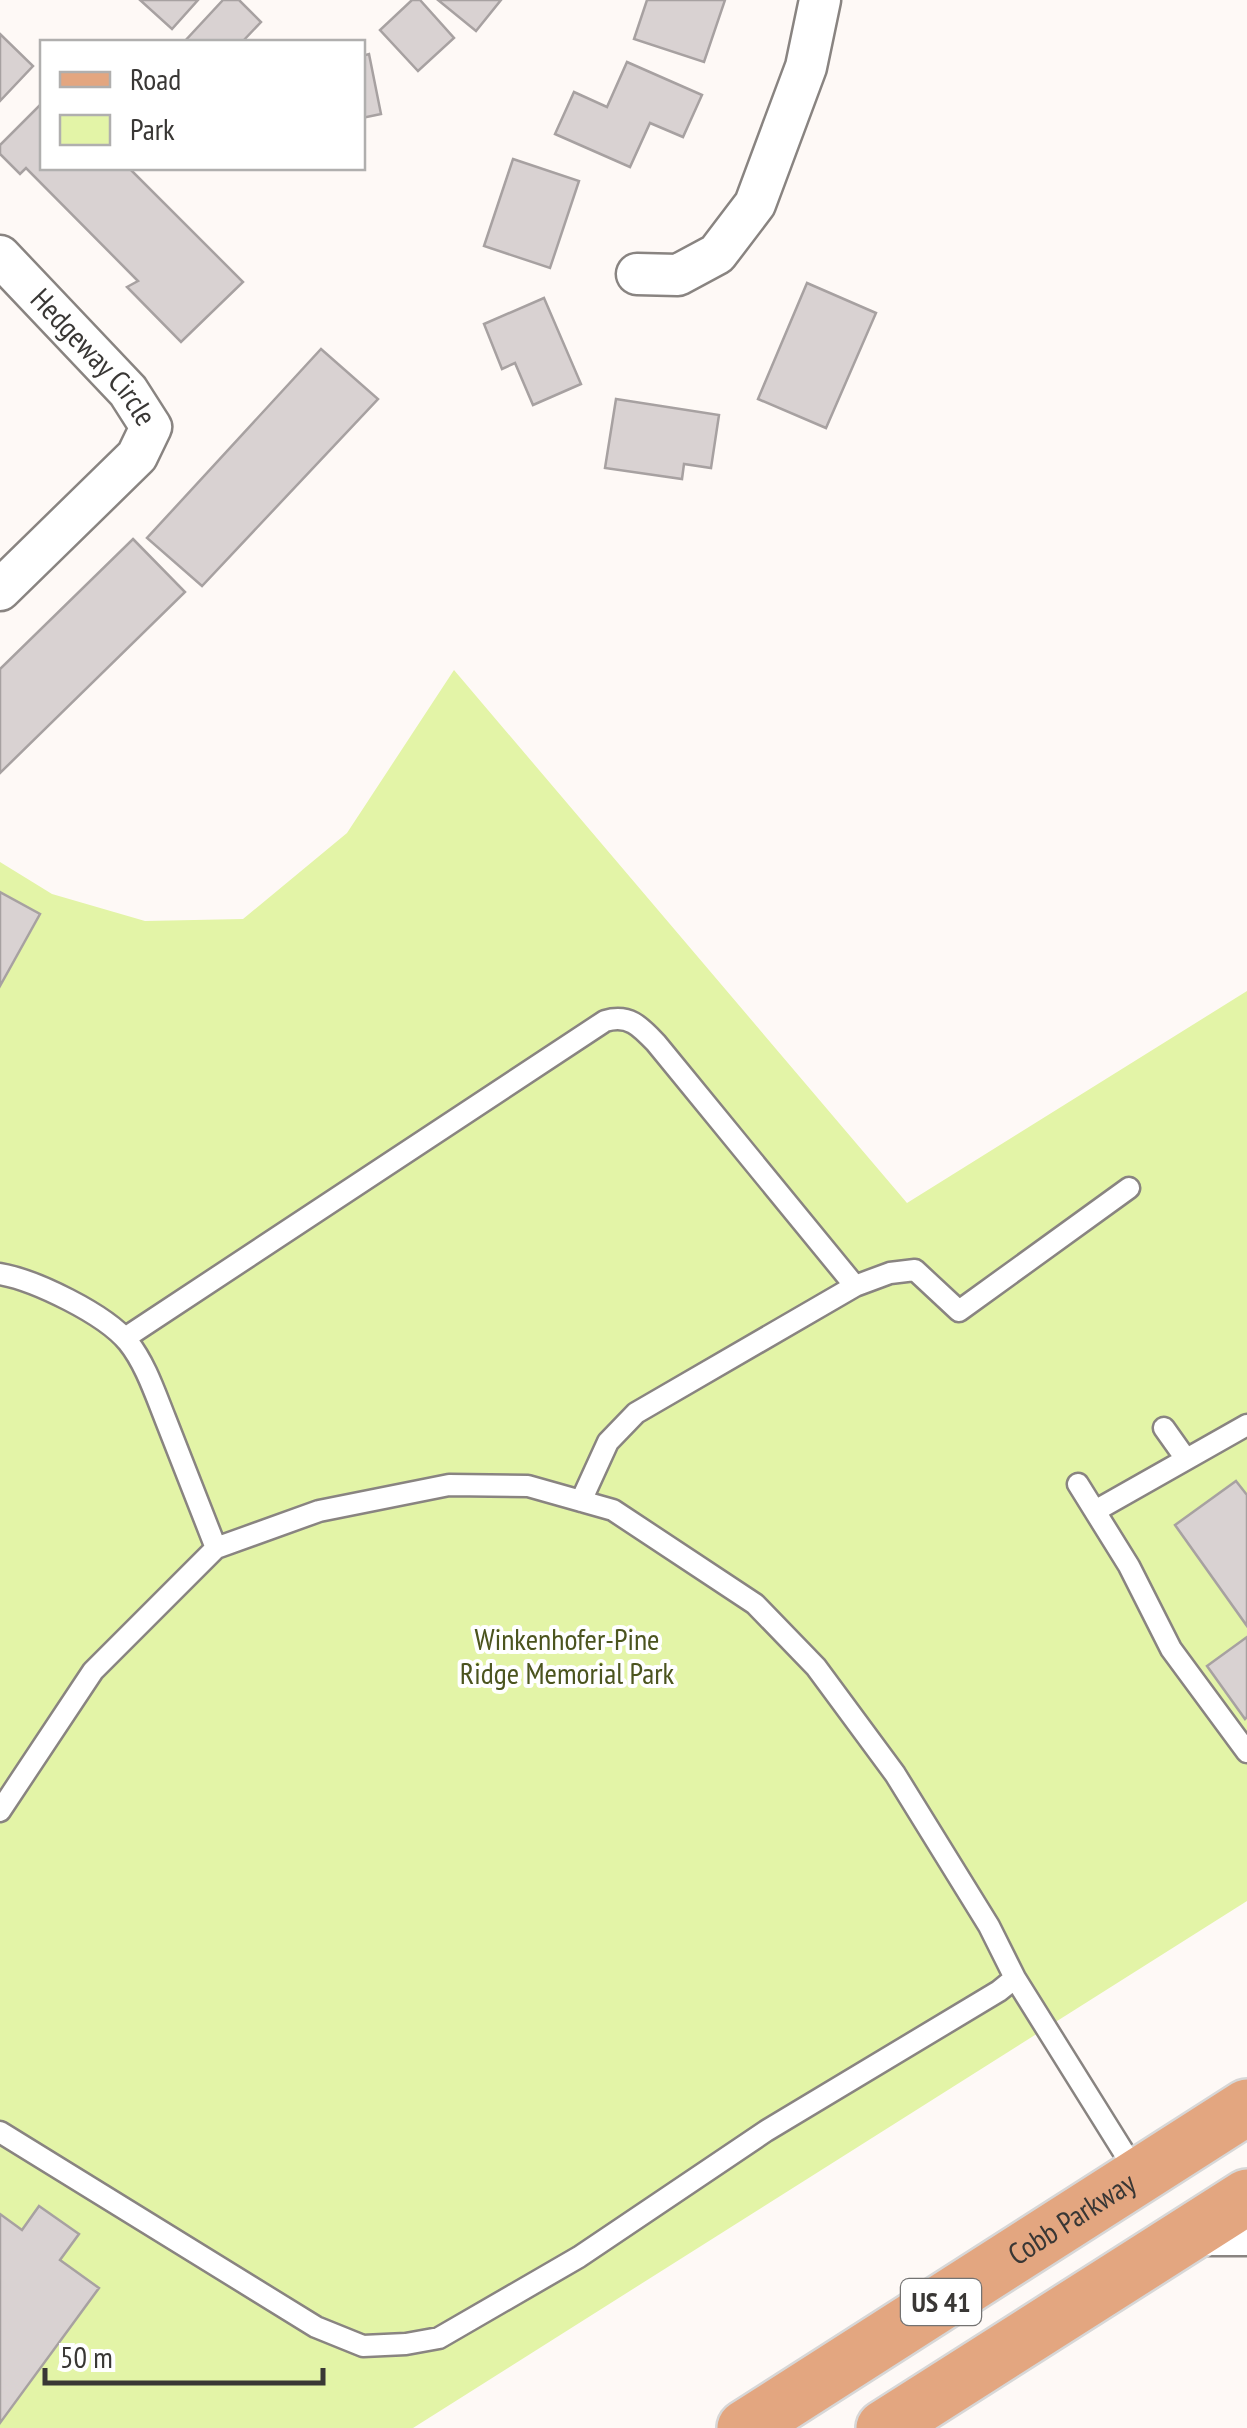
<svg xmlns="http://www.w3.org/2000/svg" width="1247" height="2428" viewBox="0 0 1247 2428" font-family="'PT Sans Narrow',sans-serif">
<style>
.green{fill:#e3f4a7}
.building{fill:#d9d2d2;stroke:#a7a1a1;stroke-width:2.5}
.lines{fill:none;stroke-linecap:round;stroke-linejoin:round}
.lane-casing{stroke:#898481;stroke-width:25}
.street-casing{stroke:#898481;stroke-width:45}
.primary-casing{stroke:#d7d7d7;stroke-width:60}
.lane{stroke:#fff;stroke-width:20}
.street{stroke:#fff;stroke-width:40}
.primary{stroke:#e3a680;stroke-width:55}
.labels{text-anchor:middle;stroke-width:8;stroke-linejoin:round;paint-order:stroke}
.shield{fill:#fff;stroke:#747372;stroke-width:2.5}
.shield-label{font-size:28px;font-weight:bold;fill:#393735}
.street-label{font-size:30px;fill:#393735;stroke:#fff}
.park-label{font-size:30px;fill:#4b541e;stroke:#fff}
</style>
<rect width="100%" height="100%" fill="#fef9f6"/>
<!-- green -->
<path class="green" d="M454,670L907,1203L1247,991V1901L413,2428H0V862L52,894L145,921L243,919L347,833Z"/>
<!-- building -->
<path class="building" d="M140,0H198L172,29Z
M223,0H239L261,22L242,42H184Z
M412,0H420L454,38L418,71L380,30Z
M438,0H501L476,31Z
M647,0H725L704,62L634,39Z
M0,34L33,66L0,101Z
M369,54L381,114L362,118V56Z
M627,62L702,95L683,137L650,123L630,167L555,134L574,92L607,107Z
M42,103V168H129L243,282L181,342L127,287L138,281L26,168L20,174L0,154V145Z
M513,159L579,181L550,268L484,246Z
M807,283L876,313L826,428L758,399Z
M544,298L581,384L533,405L515,363L502,369L484,324Z
M321,349L378,399L202,586L147,538Z
M616,399L719,415L711,468L684,464L682,479L605,468Z
M133,539L185,592L0,773V669Z
M0,892L40,914L0,986Z
M1236,1481L1247,1495V1626L1175,1525Z
M1247,1637V1717L1245,1719L1207,1666Z
M39,2206L79,2234L60,2260L99,2288L0,2423V2214L22,2230Z"/>
<g class="lines">
<defs>
<path id="lane" d="M0,1274C35,1280 105,1314 128,1342C145,1363 155,1393 165,1418C182,1462 199,1505 216,1548
M125,1338L605,1021C629,1014 640,1026 656,1043L855,1286
M1164,1428L1186,1459
M1078,1484L1129,1566L1171,1649L1247,1752
M581,1501L608,1442L636,1413L855,1286L890,1273L915,1270L959,1311L1129,1188
M1095,1511L1247,1425
M0,1811L93,1671L216,1548L319,1511L449,1485L528,1486L613,1510L755,1604L816,1667L895,1774L989,1926L1015,1978L1138,2175
M0,2132L316,2327L363,2346L406,2344L439,2338L579,2257L766,2131L999,1991L1015,1978"/>
<g id="street">
<path id="s1" d="M0,256L128,391L151,427L137,456L0,590"/>
<path d="M637,274L678,275L717,254L755,204L806,67L820,0"/>
<path d="M1186,2235H1247"/>
</g>
<g id="primary">
<path id="s2" d="M745,2428L1247,2107"/>
<path d="M884,2428L1247,2197"/>
</g>
</defs>
<!-- lane casing -->
<use href="#lane" class="lane-casing"/>
<!-- street casing -->
<use href="#street" class="street-casing"/>
<!-- primary casing -->
<use href="#primary" class="primary-casing"/>
<!-- lane -->
<use href="#lane" class="lane"/>
<!-- street -->
<use href="#street" class="street"/>
<!-- primary -->
<use href="#primary" class="primary"/>
</g>
<g class="labels">
<!-- shield labels -->
<rect class="shield" x="901" y="2279" width="80" height="46" rx="8"/>
<g class="shield-label">
<text x="941" y="2312">US 41</text>
</g>
<!-- street labels -->
<g class="street-label">
<text dy="10" stroke="none"><textPath href="#s1" startOffset="138">Hedgeway Circle</textPath></text>
<text dy="10" stroke="none"><textPath href="#s2" startOffset="388">Cobb Parkway</textPath></text>
</g>
<!-- park labels -->
<g class="park-label">
<text x="567" y="1650">Winkenhofer-Pine<tspan x="567" dy="34">Ridge Memorial Park</tspan></text>
</g>
</g>
<!-- legend -->
<rect x="40" y="40" width="325" height="130" fill="#ffffff" stroke="#b0afae" stroke-width="2.5"/>
<rect x="60" y="72" width="50" height="15" fill="#e3a680" stroke="#b0afae" stroke-width="2.5"/>
<text x="130" y="90" font-size="30" fill="#393735">Road</text>
<rect x="60" y="115" width="50" height="30" fill="#e3f4a7" stroke="#b0afae" stroke-width="2.5"/>
<text x="130" y="140" font-size="30" fill="#393735">Park</text>
<!-- scale -->
<path d="M45 2368v15h278v-15" fill="none" stroke="#393735" stroke-width="5"/>
<text x="60" y="2368" font-size="30" fill="#393735" stroke="#ffffff" stroke-width="8" paint-order="stroke">50 m</text>
</svg>
